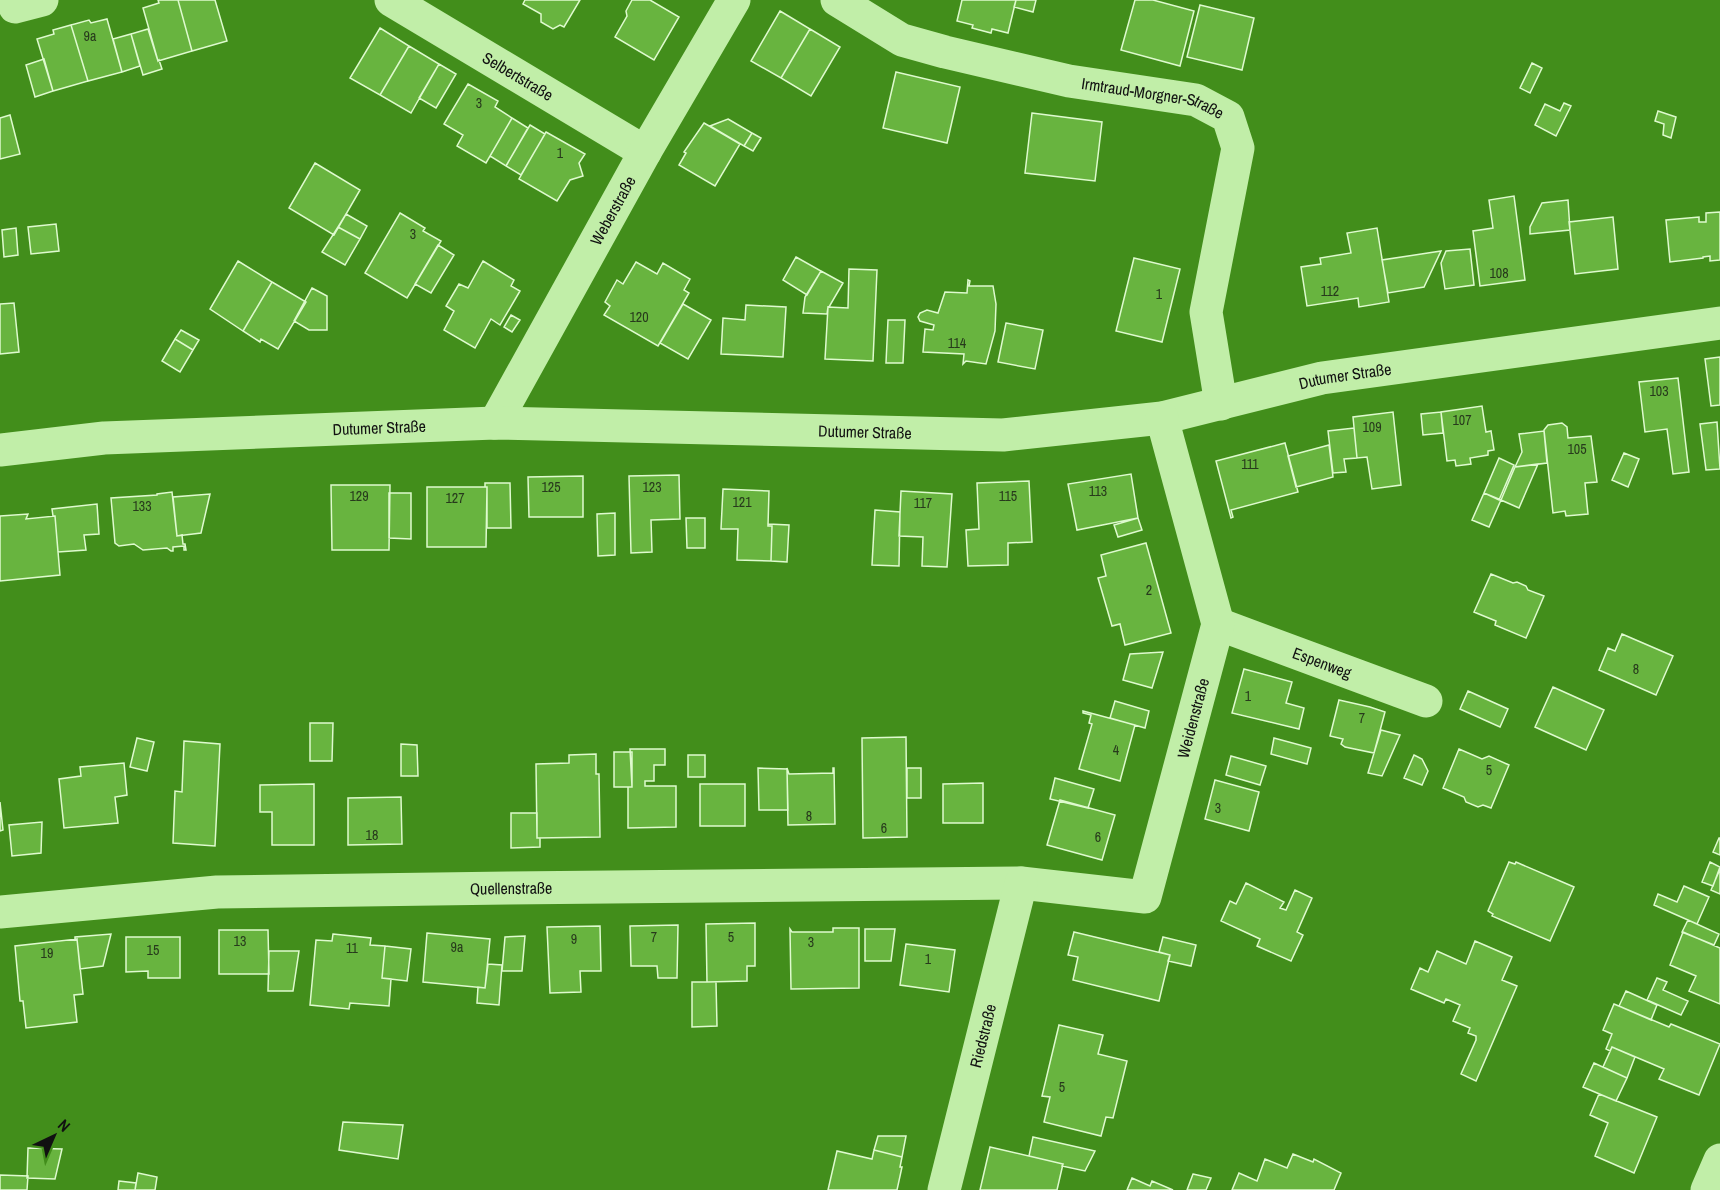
<svg xmlns="http://www.w3.org/2000/svg" width="1720" height="1190" viewBox="0 0 1720 1190" font-family="'Archivo Narrow',sans-serif">
<style>
.building{fill:#68b43f;stroke:#deface;stroke-width:1.5}
.lines{fill:none;stroke-linecap:round;stroke-linejoin:round}
.minor{stroke:#c1eea8;stroke-width:33}
.labels{text-anchor:middle;stroke-width:5;stroke-linejoin:round;paint-order:stroke}
.number-label{font-size:14px;fill:#273a1c}
.street-label{font-size:16px;fill:#111;stroke:#428e1b}
</style>
<rect width="100%" height="100%" fill="#428e1b"/>
<!-- building -->
<path class="building" d="M158,0H178L192,51L158,61L143,8L159,3Z
M178,0H215L227,41L192,51Z
M525,0H580L564,27L560,25L553,29L541,22V14L523,4Z
M632,0H650L679,17L654,60L615,37L627,16L626,11Z
M962,0H1016L1008,33L992,29L991,33L972,28L973,25L957,21Z
M1016,0H1036L1033,12L1014,7Z
M1135,0H1153L1194,11L1180,66L1121,50Z
M1200,5L1254,18L1242,70L1187,57Z
M780,11L810,29L781,78L751,61Z
M107,19L122,72L88,81L71,25L89,20L91,23Z
M71,25L88,81L53,91L37,39L54,34L53,30Z
M380,28L409,46L380,95L350,78Z
M148,29L158,61L159,60L162,69L143,75L131,34Z
M810,29L840,47L811,96L781,78Z
M131,34L140,66L122,72L113,39Z
M409,46L439,64L411,113L380,95Z
M44,59L53,91L35,97L26,65Z
M1532,63L1542,68L1530,93L1520,88Z
M439,64L456,74L436,108L419,98Z
M896,72L960,87L947,143L883,128Z
M468,84L498,101L495,107L512,118L486,163L457,146L463,135L444,124Z
M1564,103L1571,106L1556,136L1535,125L1545,104L1560,111Z
M1658,111L1676,117L1671,138L1663,135L1664,124L1655,121Z
M1032,113L1102,122L1095,181L1025,173Z
M10,115L20,154L0,159V118Z
M512,118L528,128L506,166L490,156Z
M728,119L752,133L744,146L710,126Z
M704,123L740,144L715,186L679,165L686,153L684,152Z
M530,125L545,134L521,175L506,166Z
M546,132L585,154L579,163L583,176L570,180L557,201L519,179Z
M752,133L761,138L753,151L744,146Z
M315,163L360,190L334,235L289,208Z
M1514,196L1525,280L1480,286L1473,231L1493,228L1489,200Z
M1568,200L1570,230L1530,234V227L1542,203Z
M1720,212V260L1710,261V256L1703,257V258L1670,262L1666,220L1699,217V222H1706V213Z
M400,213L425,228L423,231L441,241L407,298L365,273Z
M346,214L367,226L360,239L338,227Z
M1613,217L1618,269L1575,274L1569,222Z
M56,224L59,251L31,254L28,227Z
M338,227L360,239L345,265L322,252Z
M16,228L18,255L4,257L2,230Z
M1377,228L1389,302L1359,307L1358,298L1307,306L1301,267L1321,264L1320,258L1351,253L1347,233Z
M438,245L454,255L431,293L415,284Z
M1470,249L1474,285L1445,289L1441,263L1446,251Z
M1441,251L1424,287L1388,293L1382,260Z
M796,257L821,271L807,295L783,280Z
M1134,258L1180,269L1162,342L1116,331Z
M238,261L272,282L243,331L210,309Z
M483,261L514,280L511,286L520,291L500,325L491,319L475,348L444,330L454,311L446,306L459,284L468,288Z
M636,262L657,274L663,263L690,279L684,290L689,293L658,346L604,315L610,306L605,302L617,280L623,284Z
M849,269L877,270L873,361L825,359L828,307L848,308Z
M821,271L843,283L829,307H828L827,314L803,313L805,297Z
M968,280L970,281L969,286H993L996,304L995,331L986,364L966,361L963,364L964,354L923,352L925,329L933,330L934,325L920,321L918,317L920,313L927,310L938,313L945,292L967,293Z
M272,282L306,302L278,349L261,339L260,342L243,331Z
M312,288L327,296V330H309L294,321Z
M14,303L19,352L0,354V304Z
M683,304L711,320L688,359L660,343Z
M746,305L786,307L783,357L721,354L723,318L745,320Z
M511,315L520,320L512,332L504,327Z
M888,320H905L903,363H886Z
M1006,323L1043,330L1035,369L998,362Z
M181,330L199,340L193,350L175,339Z
M175,339L193,350L180,372L162,361Z
M1720,357V405L1711,406L1705,359Z
M1678,378L1689,472L1673,474L1667,429L1645,432L1639,382Z
M1482,406L1486,432L1491,431L1494,450L1488,451V455L1470,458L1471,464L1456,466L1455,460L1447,461L1441,412Z
M1393,412L1401,485L1372,489L1367,457L1357,458L1353,417Z
M1441,412L1443,433L1423,435L1421,414Z
M1717,422L1720,469L1706,470L1700,424Z
M1562,423L1567,427L1568,438L1591,436L1597,482L1585,483L1588,514L1566,516L1565,511L1553,513L1544,430L1548,425Z
M1354,428L1357,458L1344,459L1346,472L1333,473L1328,431Z
M1544,431L1547,463L1515,467L1522,452L1519,434Z
M1285,443L1298,492L1231,510L1233,517L1231,518L1216,461Z
M1329,445L1333,477L1296,487L1288,456Z
M1624,453L1639,459L1628,487L1612,480Z
M1499,458L1514,465L1499,500L1484,493Z
M1538,464L1519,508L1501,500L1515,467Z
M1131,474L1138,518L1077,530L1068,484Z
M679,475L680,519L651,520L652,552L631,553L629,476Z
M583,476V517H529L528,477Z
M1029,481L1032,542L1008,543V565L968,566L966,530L979,529L977,483Z
M485,483H510L511,528H487V487H485Z
M331,485H390L389,550H332Z
M427,487H487L486,547H427Z
M723,489L769,491L768,526H772L771,561L737,560L738,529H721Z
M901,491L952,494L947,567L922,566L923,537L899,536Z
M172,492L177,536L182,535L183,544H185L186,550H184V546L173,547V551H171L167,548L143,550L134,544L119,546L115,543L111,498L157,495V494Z
M389,493H411V539L389,538Z
M1484,493L1501,500L1489,527L1472,520Z
M210,494L201,533L177,536L173,497Z
M97,504L99,534L84,535L86,550L58,552L55,516H53L52,509Z
M875,510L900,512L899,566L872,565Z
M615,513V555L598,556L597,514Z
M28,514L26,519L55,516L60,575L0,581V516Z
M686,518H705V548H687Z
M1138,518L1142,530L1118,537L1114,525Z
M768,524L789,525L787,562L771,561L772,526H768Z
M1146,543L1171,633L1125,645L1120,624L1112,626L1098,578L1106,576L1101,555Z
M1491,574L1513,583L1517,582L1526,586L1528,590L1544,596L1526,638L1495,625L1496,621L1474,612Z
M1622,634L1673,656L1656,695L1599,670L1608,648L1615,651Z
M1163,652L1152,688L1123,680L1130,654Z
M1244,669L1292,682L1286,703L1304,708L1299,729L1232,713Z
M1553,687L1604,710L1586,750L1535,727Z
M1468,691L1508,709L1500,727L1460,709Z
M1339,700L1370,707L1385,712L1374,753L1345,747L1341,744L1343,739L1330,736Z
M1115,701L1149,711L1145,728L1110,718Z
M1083,711L1135,725L1120,781L1079,769L1092,724L1089,723L1091,715L1083,713Z
M310,723H333L332,761H310Z
M1381,730L1400,735L1382,776L1368,773Z
M906,737L907,837L863,838L862,738Z
M137,738L154,742L147,771L130,767Z
M1274,738L1311,748L1307,764L1271,754Z
M184,741L220,744L215,846L173,843L175,791L182,792Z
M401,744L417,745L418,776H401Z
M630,749H665V765H654V781H645V786H676V827L628,828V787H632Z
M1459,749L1482,759L1489,756L1509,765L1491,808L1483,805L1478,807L1466,802L1464,797L1443,788Z
M614,752H632V787H614Z
M596,754V774H599L600,837L537,838L536,764L569,763V755Z
M688,755H705V777H688Z
M1414,755L1422,759L1428,771L1422,785L1404,778Z
M1231,756L1266,766L1260,785L1226,775Z
M124,763L127,795L115,797L118,823L64,828L59,779L81,776L80,767Z
M758,768L787,769L788,810H759Z
M787,768L789,774L833,773V768H834L835,824L788,825Z
M907,768H921V798H907Z
M1055,778L1094,789L1088,808L1050,799Z
M1215,780L1259,792L1249,831L1205,819Z
M983,783V823H943V784Z
M314,784V845H272V812H260V785Z
M700,784H745V826H700Z
M401,797L402,844L348,845V798Z
M1060,800L1115,815L1102,860L1047,845Z
M0,802L3,830L0,831Z
M511,813H537V838H540V847L511,848Z
M42,822L41,853L12,856L9,825Z
M1719,838H1720V855L1713,852Z
M1509,862L1515,864L1516,862L1574,887L1550,941L1492,916L1493,914L1488,911Z
M1710,862L1720,867L1713,886L1702,882Z
M1720,869V894L1711,890Z
M1246,883L1284,902L1280,908L1286,910L1295,890L1312,898L1297,932L1303,935L1291,961L1257,946L1260,939L1221,921L1230,901L1236,904Z
M1684,886L1709,897L1697,924L1654,905L1658,894L1677,902Z
M1688,920L1719,934L1714,945L1682,932Z
M755,923V966H747V981L707,982L706,924Z
M678,925L677,978H658L657,966H631L630,926Z
M600,926L601,971H580L581,992L550,993L547,927Z
M833,928H859V988L791,989L790,929L792,932H833Z
M865,929H895L891,961H865Z
M219,930H268L269,974H219Z
M1074,932L1170,955L1159,1001L1073,980L1078,957L1068,955Z
M1683,932L1720,948V1004L1689,991L1696,976L1670,965Z
M427,933L490,939L485,988L423,982Z
M111,934L103,966L80,969L77,939L75,940V937Z
M333,934L371,938L370,945L385,946L382,978L391,979L389,1006L350,1003L349,1009L310,1005L316,940L332,941Z
M525,936L522,971H502L505,937Z
M126,937H180V978H148V971L126,972Z
M1163,937L1196,945L1191,966L1168,961L1170,955L1159,952Z
M77,939L83,994L74,995L77,1022L26,1028L23,1001H20L15,946Z
M1475,941L1512,957L1502,980L1517,986L1476,1081L1461,1074L1476,1040V1036L1468,1033L1470,1028L1453,1021L1460,1005L1446,999L1444,1003L1411,989L1420,968L1428,972L1437,951L1466,964Z
M906,944L955,950L949,992L900,985Z
M385,946L411,949L407,981L382,978Z
M269,951H299L293,991H268Z
M488,964L502,965L499,1005L477,1003L478,987L485,988Z
M1657,978L1667,982L1663,990L1688,1001L1681,1015L1647,1000Z
M692,982H716L717,1026L692,1027Z
M1626,991L1657,1005L1651,1020L1619,1006Z
M1614,1004L1669,1027L1671,1024L1720,1044L1699,1095L1659,1079L1664,1069L1612,1047L1610,1051L1606,1049L1612,1034L1603,1030Z
M1059,1025L1103,1035L1098,1054L1127,1061L1113,1118L1106,1117L1101,1136L1044,1122L1050,1097L1042,1096Z
M1612,1047L1635,1057L1627,1078L1603,1067Z
M1594,1063L1627,1078L1616,1101L1583,1087Z
M1599,1094L1657,1117L1634,1173L1595,1156L1608,1123L1590,1115Z
M343,1122L403,1125L398,1159L339,1150Z
M878,1136H906L902,1157L874,1150Z
M1033,1137L1095,1151L1085,1171L1062,1166L1063,1164L1029,1156Z
M990,1147L1063,1164L1057,1190H980Z
M28,1148L62,1149L55,1179L27,1178Z
M874,1150L902,1157L900,1167H902L897,1190H828L837,1151L872,1159Z
M1293,1154L1313,1162L1314,1159L1341,1173L1334,1190H1232L1239,1173L1257,1181L1265,1159L1287,1168Z
M138,1173L157,1177L155,1190H135Z
M1193,1174L1211,1178L1206,1190H1187Z
M0,1175L28,1176L27,1190H0Z
M1132,1178L1150,1186L1152,1181L1173,1190H1127Z
M119,1181L136,1183L135,1190H118Z"/>
<g class="lines">
<!-- minor -->
<g class="minor">
<path d="M12,0L15,7L42,0"/>
<path id="s1" d="M391,0L645,152"/>
<path id="s2" d="M837,0L902,40L945,52L1069,81L1196,100L1228,117L1238,148L1206,312L1221,404"/>
<path id="s3" d="M495,423L645,152L734,0"/>
<path id="s4" d="M0,450L104,438L495,423L1003,435L1162,418L1322,378L1720,323"/>
<path id="s5" d="M1218,624L1426,701"/>
<path id="s6" d="M0,912L217,892L508,888L1021,883L1145,897L1218,624L1162,418"/>
<path id="s7" d="M944,1190L1021,883"/>
<path d="M1707,1190L1720,1160"/>
</g>
</g>
<g class="labels">
<!-- number labels -->
<g class="number-label">
<text x="90" y="41">9a</text>
<text x="479" y="108">3</text>
<text x="560" y="158">1</text>
<text x="413" y="239">3</text>
<text x="1499" y="278">108</text>
<text x="1330" y="296">112</text>
<text x="1159" y="299">1</text>
<text x="639" y="322">120</text>
<text x="957" y="348">114</text>
<text x="1659" y="396">103</text>
<text x="1462" y="425">107</text>
<text x="1372" y="432">109</text>
<text x="1577" y="454">105</text>
<text x="1250" y="469">111</text>
<text x="551" y="492">125</text>
<text x="652" y="492">123</text>
<text x="1098" y="496">113</text>
<text x="359" y="501">129</text>
<text x="1008" y="501">115</text>
<text x="455" y="503">127</text>
<text x="742" y="507">121</text>
<text x="923" y="508">117</text>
<text x="142" y="511">133</text>
<text x="1149" y="595">2</text>
<text x="1636" y="674">8</text>
<text x="1248" y="701">1</text>
<text x="1362" y="723">7</text>
<text x="1116" y="755">4</text>
<text x="1489" y="775">5</text>
<text x="1218" y="813">3</text>
<text x="809" y="821">8</text>
<text x="884" y="833">6</text>
<text x="372" y="840">18</text>
<text x="1098" y="842">6</text>
<text x="654" y="942">7</text>
<text x="731" y="942">5</text>
<text x="574" y="944">9</text>
<text x="240" y="946">13</text>
<text x="811" y="947">3</text>
<text x="457" y="952">9a</text>
<text x="352" y="953">11</text>
<text x="153" y="955">15</text>
<text x="47" y="958">19</text>
<text x="928" y="964">1</text>
<text x="1062" y="1092">5</text>
</g>
<!-- street labels -->
<g class="street-label">
<text dy="6" stroke="none"><textPath href="#s1" startOffset="148">Selbertstraße</textPath></text>
<text dy="6" stroke="none"><textPath href="#s2" startOffset="334">Irmtraud-Morgner-Straße</textPath></text>
<text dy="6" stroke="none"><textPath href="#s3" startOffset="243">Weberstraße</textPath></text>
<text dy="6" stroke="none"><textPath href="#s4" startOffset="1352">Dutumer Straße</textPath></text>
<text dy="6" stroke="none"><textPath href="#s4" startOffset="380">Dutumer Straße</textPath></text>
<text dy="6" stroke="none"><textPath href="#s4" startOffset="866">Dutumer Straße</textPath></text>
<text dy="6" stroke="none"><textPath href="#s5" startOffset="111">Espenweg</textPath></text>
<text dy="6" stroke="none"><textPath href="#s6" startOffset="1332">Weidenstraße</textPath></text>
<text dy="6" stroke="none"><textPath href="#s6" startOffset="512">Quellenstraße</textPath></text>
<text dy="6" stroke="none"><textPath href="#s7" startOffset="159">Riedstraße</textPath></text>
</g>
</g>
<!-- north arrow -->
<g transform="translate(54 1136) rotate(44)" stroke="#428e1b" stroke-width="4.5" paint-order="stroke">
<path d="M0-4.5L10 22L0 15L-10 22Z" fill="#111111"/>
<text y="-9" font-size="16" font-weight="bold" text-anchor="middle" fill="#111111">N</text>
</g>
</svg>
